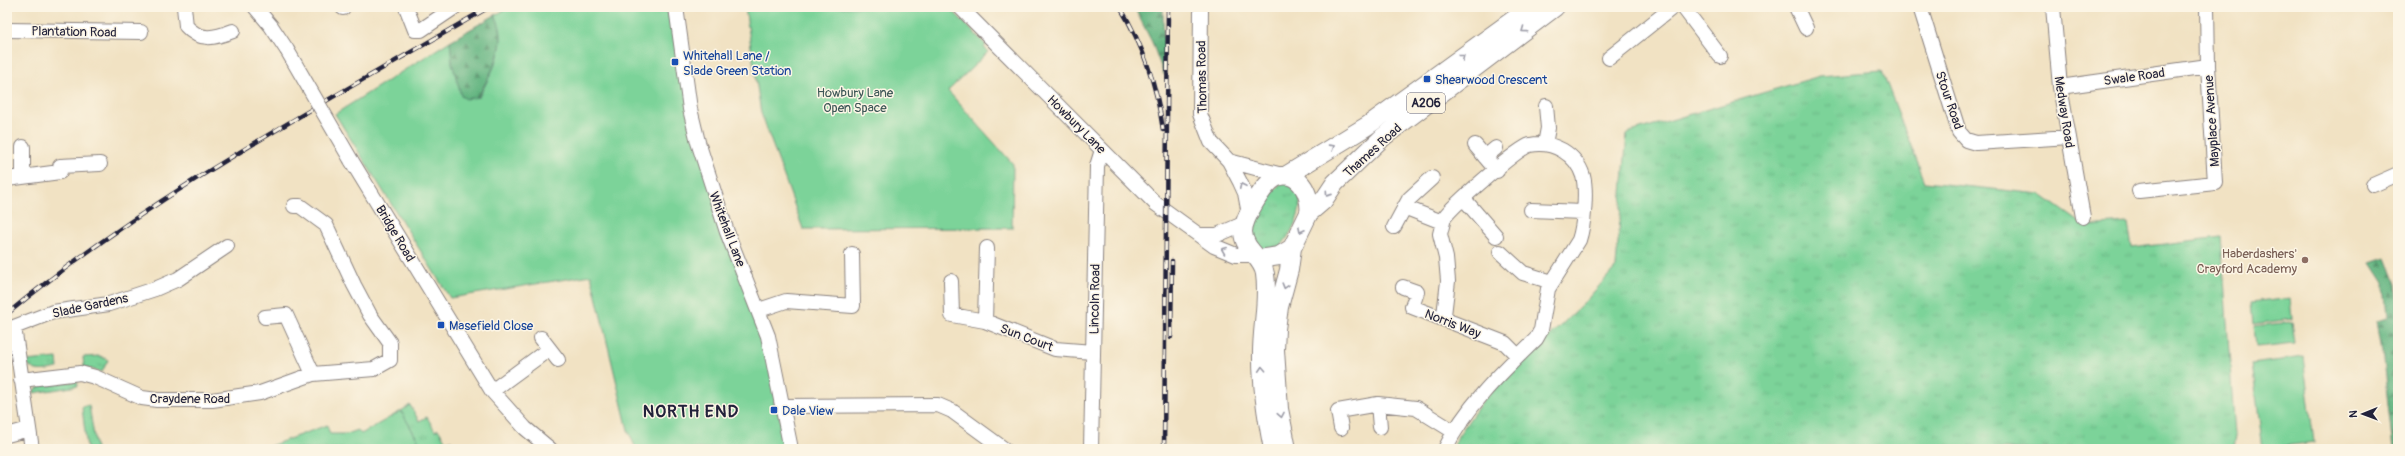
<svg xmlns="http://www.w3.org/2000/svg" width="2405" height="456" viewBox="0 0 2405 456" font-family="Pangolin,sans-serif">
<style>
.grass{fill:url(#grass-tufts);stroke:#4e7a6a}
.forest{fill:url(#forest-firs);stroke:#436c5e}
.park{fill:#7bd399;stroke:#4e7a6a}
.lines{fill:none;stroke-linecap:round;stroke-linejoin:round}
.minor-casing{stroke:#8a827f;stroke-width:16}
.major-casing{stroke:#8a827f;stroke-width:20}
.minor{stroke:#fff;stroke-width:14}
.major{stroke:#fff;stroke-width:18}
.rail-casing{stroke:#22223b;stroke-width:4.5}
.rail{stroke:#fcf5e5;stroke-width:3;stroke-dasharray:9;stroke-linecap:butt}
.minor-bridge-casing{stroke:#8a827f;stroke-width:16;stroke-linecap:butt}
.minor-bridge{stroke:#fff;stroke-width:14}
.oneway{stroke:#9c9ca7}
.transit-dot{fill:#1a4fb4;stroke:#fcf5e5;stroke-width:1.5}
.education-dot{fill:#8d6e63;stroke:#fcf5e5;stroke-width:1.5}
.labels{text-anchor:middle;stroke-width:3;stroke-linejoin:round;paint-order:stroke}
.shield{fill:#fcf5e5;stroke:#63616e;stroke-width:1}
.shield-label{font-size:12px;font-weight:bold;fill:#22223b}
.street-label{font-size:13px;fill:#22223b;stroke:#fcf5e5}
.transit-label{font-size:13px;fill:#164399;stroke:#fcf5e5;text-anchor:start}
.park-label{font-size:13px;fill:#3d5757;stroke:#fcf5e5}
.education-label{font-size:13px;fill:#785e54;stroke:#fcf5e5;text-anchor:end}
.district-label{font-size:17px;font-weight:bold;letter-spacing:1px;fill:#22223b;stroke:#fcf5e5}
</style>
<defs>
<pattern id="grass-tufts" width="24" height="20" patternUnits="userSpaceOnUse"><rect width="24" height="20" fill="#7bd399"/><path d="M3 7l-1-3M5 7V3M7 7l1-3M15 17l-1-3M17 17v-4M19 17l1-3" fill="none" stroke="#6ab585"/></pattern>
<pattern id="forest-firs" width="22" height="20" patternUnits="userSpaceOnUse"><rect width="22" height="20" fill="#64b581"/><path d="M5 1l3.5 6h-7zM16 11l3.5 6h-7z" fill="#52936b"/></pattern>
</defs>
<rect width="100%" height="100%" fill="#fcf5e5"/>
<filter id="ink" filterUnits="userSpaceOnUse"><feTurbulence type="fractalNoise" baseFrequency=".025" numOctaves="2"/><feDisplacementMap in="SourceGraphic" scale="8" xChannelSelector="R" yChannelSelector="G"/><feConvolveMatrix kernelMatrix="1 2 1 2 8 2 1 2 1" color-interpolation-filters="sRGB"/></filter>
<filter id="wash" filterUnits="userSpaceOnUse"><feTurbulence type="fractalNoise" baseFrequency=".012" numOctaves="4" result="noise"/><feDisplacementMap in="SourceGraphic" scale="16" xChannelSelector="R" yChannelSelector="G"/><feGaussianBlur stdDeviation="0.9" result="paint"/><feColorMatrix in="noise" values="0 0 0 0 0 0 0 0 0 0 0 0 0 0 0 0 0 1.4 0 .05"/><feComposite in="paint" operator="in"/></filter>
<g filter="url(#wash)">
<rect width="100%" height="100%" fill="#f1e2c3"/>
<!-- grass -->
<path class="grass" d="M1882,71L1925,182L2040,194L2085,226L2128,223L2132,248L2221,237L2235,436L2233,449H1453L1458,436L1484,399L1582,305L1616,267L1627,133L1820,76Z
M1282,182L1297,188C1298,193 1301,199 1300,204C1300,218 1289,237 1280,247L1262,251C1259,246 1253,240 1252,235C1248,218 1271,193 1282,182Z
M100,356L108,360L102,372L84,367L83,357Z
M57,358L58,368C46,370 33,375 26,361Z
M77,381L78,386L34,393V390L44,385Z
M410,405L419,421L427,417L435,431L438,429L446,442L451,440L456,449H429L419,442L401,411Z"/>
<!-- forest -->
<path class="forest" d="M1134,7H1163L1164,75L1152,42Z
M495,15C511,44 491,71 478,97L466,99L461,96L452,63L450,41Z
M2386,258L2396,283L2398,302V449H2393L2383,359L2377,320L2387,317L2384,283L2371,263Z"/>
<!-- park -->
<path class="park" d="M510,7H666L769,364L776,399L774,402L775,408L778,409L786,449H636L628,430L591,275L450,298L335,114L450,41L452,63L461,96L466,99L479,97C492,71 511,43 495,15Z
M745,7H949L986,45L984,47L988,52L948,91L1013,164L1012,228L803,229L761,113Z
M2290,298L2292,319L2253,324L2251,303Z
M2292,322L2295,343L2256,347L2254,326Z
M2303,357L2314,442L2263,449L2252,364Z
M89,405L96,449H97H87L82,407Z
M401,411L419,442L429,449H262L327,425L330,434H347L358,430L361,434Z"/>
</g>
<g filter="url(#ink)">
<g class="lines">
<defs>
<path id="minor" d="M184,7L186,26C200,42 215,38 233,31
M255,7L271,26L287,50
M342,7L343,8
M406,7L415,30H421L455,7
M676,7L690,109L698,142L727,232L768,336L791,449
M960,7L1156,204L1214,246L1236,255H1253
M1201,7L1200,114L1211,142L1229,161L1240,182L1245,193L1249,214
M1683,7L1720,56
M1796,7L1806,28
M1920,7L1959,132L1966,140L1976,143L2069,137
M2053,7L2060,87L2083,217
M7,30L141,32
M1609,58L1673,7
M2060,87L2208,66
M1545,144L1548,128L1546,106
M1475,145L1497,171
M23,147V177
M1485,157L1496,148
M351,160L492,391L525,428L550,449
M1229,161L1282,175
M7,179L60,172V166L100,164
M2373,185L2398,174
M2139,191L2215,183L2208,66L2207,7
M1464,199L1496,236
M1404,207L1442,222
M1531,210L1583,212
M1394,227L1409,199L1432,178
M1199,235H1217L1245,223
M1500,252L1523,273L1552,282
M951,281L952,315L985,321L1055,349L1093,352
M1403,287L1417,292L1412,307L1505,343L1518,356
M759,310L786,301L853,306L852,254
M265,317L286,315L313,374
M985,321L987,248
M541,338L558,360
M21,380L80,373L95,377L142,398L157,400H212L260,393L313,374L374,369L390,360V343L370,315L354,285L326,225L300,206H294
M492,391L549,349
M1378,404L1380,427
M782,406L938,405L952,411L1004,449
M1341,428L1338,411L1378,404L1416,408L1453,431
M7,435L29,429
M32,449L14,327L53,312L109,304L155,289L178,279L227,246
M1091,449L1097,166L1102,150
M1445,449C1466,406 1502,372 1536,339L1541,330L1548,289L1579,240C1584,225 1587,191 1583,176C1576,154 1553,140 1530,145C1518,148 1452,206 1444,218L1440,234L1446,258L1448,281L1444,315L1448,320"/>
<path id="major" d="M1287,175L1367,126L1531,7
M1309,213L1323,201L1335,183L1383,137L1555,7
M1259,259L1279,256L1292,248
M1273,449C1267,419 1262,389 1262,359C1261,330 1269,302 1265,274C1263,257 1244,251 1243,232C1243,219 1263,185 1275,178C1297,167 1312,194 1309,213L1292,248L1289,270L1279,307L1276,329L1275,350L1279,409L1287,449"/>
</defs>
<!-- minor casing -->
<use href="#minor" class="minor-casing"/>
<!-- major casing -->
<use href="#major" class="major-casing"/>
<!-- minor -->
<use href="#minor" class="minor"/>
<!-- major -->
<use href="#major" class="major"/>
<defs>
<path id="rail" d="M1120,7C1143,45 1157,86 1163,130
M7,314C154,192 325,103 489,7
M1171,337L1172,261
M1164,449L1168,7"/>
</defs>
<!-- rail casing -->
<use href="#rail" class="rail-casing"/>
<!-- rail -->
<use href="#rail" class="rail"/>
<defs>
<path id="minor-bridge" d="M287,50L351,160"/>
</defs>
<!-- minor-bridge casing -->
<use href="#minor-bridge" class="minor-bridge-casing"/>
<!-- minor-bridge -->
<use href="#minor-bridge" class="minor-bridge"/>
</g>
<!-- one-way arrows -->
<defs><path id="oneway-chevron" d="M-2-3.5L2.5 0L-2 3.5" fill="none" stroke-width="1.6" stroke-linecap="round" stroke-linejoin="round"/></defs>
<g class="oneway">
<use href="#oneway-chevron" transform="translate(1524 30) rotate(144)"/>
<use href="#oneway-chevron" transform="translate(1462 57) rotate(-39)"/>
<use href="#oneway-chevron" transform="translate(1332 147) rotate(-32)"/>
<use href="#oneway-chevron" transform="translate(1242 186) rotate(-115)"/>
<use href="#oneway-chevron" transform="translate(1328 194) rotate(125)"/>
<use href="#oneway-chevron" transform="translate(1301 230) rotate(116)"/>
<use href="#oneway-chevron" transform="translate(1224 250) rotate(-158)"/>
<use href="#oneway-chevron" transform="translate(1285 286) rotate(106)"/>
<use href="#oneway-chevron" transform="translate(1262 369) rotate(-93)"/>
<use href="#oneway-chevron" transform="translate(1281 415) rotate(79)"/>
</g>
</g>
<!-- markers -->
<g class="transit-dot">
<rect x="671" y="58" width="8" height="8" rx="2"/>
<rect x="1423" y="75" width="8" height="8" rx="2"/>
<rect x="437" y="321" width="8" height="8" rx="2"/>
<rect x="770" y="406" width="8" height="8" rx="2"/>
</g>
<circle class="education-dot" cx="2305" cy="260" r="4"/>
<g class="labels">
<!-- shield labels -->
<rect class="shield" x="1407" y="93" width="38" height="20" rx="3"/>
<g class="shield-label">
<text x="1426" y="107">A206</text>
</g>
<!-- street labels -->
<g class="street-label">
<text transform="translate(74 31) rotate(1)" y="5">Plantation Road</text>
<text transform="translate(2134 76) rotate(-8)" y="5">Swale Road</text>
<text transform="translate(1201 77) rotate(-91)" y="5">Thomas Road</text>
<text transform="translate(1950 100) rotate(71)" y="5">Stour Road</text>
<text transform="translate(2065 112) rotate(81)" y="5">Medway Road</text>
<text transform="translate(2211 121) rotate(-94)" y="5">Mayplace Avenue</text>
<text transform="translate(1077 124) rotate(45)" y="5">Howbury Lane</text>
<text transform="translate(1372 150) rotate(-42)" y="5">Thames Road</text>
<text transform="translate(728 229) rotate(69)" y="5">Whitehall Lane</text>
<text transform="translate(396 233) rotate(59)" y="5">Bridge Road</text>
<text transform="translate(1094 299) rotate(-89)" y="5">Lincoln Road</text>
<text transform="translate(90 305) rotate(-12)" y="5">Slade Gardens</text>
<text transform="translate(1453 323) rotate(21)" y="5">Norris Way</text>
<text transform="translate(1027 337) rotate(21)" y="5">Sun Court</text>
<text x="190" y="403">Craydene Road</text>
</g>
<!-- transit labels -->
<g class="transit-label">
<text x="683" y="60">Whitehall Lane /<tspan x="683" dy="15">Slade Green Station</tspan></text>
<text x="1435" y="84">Shearwood Crescent</text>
<text x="449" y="330">Masefield Close</text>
<text x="782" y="415">Dale View</text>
</g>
<!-- park labels -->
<g class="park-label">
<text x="855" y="97">Howbury Lane<tspan x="855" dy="15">Open Space</tspan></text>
</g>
<!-- education labels -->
<g class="education-label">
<text x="2297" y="258">Haberdashers'<tspan x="2297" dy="15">Crayford Academy</tspan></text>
</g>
<!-- district labels -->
<g class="district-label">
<text x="691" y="417">NORTH END</text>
</g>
</g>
<!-- margin -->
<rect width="2405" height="456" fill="none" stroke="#fcf5e5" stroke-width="24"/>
<!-- north arrow -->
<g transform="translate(2363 414) rotate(269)" stroke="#fcf5e5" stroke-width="3" paint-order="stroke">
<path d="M0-3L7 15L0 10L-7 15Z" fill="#22223b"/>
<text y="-6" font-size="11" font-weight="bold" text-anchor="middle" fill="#22223b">N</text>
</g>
</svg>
